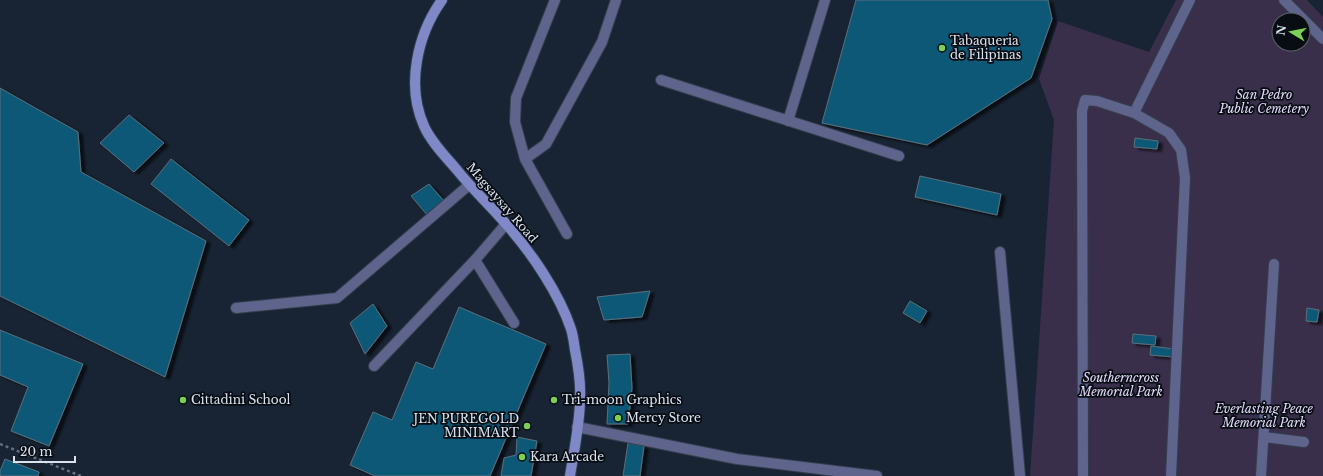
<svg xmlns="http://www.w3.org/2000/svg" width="1323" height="476" viewBox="0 0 1323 476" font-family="'Libre Baskerville',serif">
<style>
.green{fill:#392f4a;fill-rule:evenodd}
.building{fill:#115976;stroke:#58707c;filter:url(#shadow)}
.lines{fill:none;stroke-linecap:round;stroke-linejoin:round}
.service-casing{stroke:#333f4d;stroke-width:12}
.minor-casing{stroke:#333f4d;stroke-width:12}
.secondary-casing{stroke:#333f4d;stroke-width:12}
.path{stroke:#656f7d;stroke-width:2.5;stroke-dasharray:3 3;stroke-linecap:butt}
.service{stroke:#5f648c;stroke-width:10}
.minor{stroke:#5f648c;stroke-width:10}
.secondary{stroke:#8088c8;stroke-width:10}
.poi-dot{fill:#7bd156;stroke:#080d14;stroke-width:1.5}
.labels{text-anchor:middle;stroke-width:3.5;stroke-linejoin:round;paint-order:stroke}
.poi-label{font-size:12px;fill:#dae2ed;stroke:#080d14;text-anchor:start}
.park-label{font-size:12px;font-style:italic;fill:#e5dafa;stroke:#080d14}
.street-label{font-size:12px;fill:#dae2ed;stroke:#080d14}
</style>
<defs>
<filter id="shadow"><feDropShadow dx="4.5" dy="2.5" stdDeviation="1" flood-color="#0009"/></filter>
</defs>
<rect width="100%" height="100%" fill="#182433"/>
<!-- green -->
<path class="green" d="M1176,0H1307L1323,17V476H1030L1054,120L1039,79L1058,21L1149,52ZM1279,20H1303V44H1279Z"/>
<!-- building -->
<path class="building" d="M856,0H1048L1052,19L1031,78L927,145L822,123Z
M0,88L78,132L81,172L206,241L165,377L0,296Z
M129,115L164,143L134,172L100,143Z
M1135,138L1158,141L1157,149L1134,147Z
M171,159L249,220L229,246L151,184Z
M920,176L1001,194L997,215L915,197Z
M429,184L445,202L428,216L411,196Z
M650,291L642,317L604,320L597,297Z
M910,301L927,311L920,323L903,313Z
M373,304L387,326L365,354L350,323Z
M459,307L546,344L490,476H375L350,465L373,412L392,420L416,362L433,369Z
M1307,308L1319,310L1317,322L1306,321Z
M0,330L83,364L49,446L11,431L28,387L0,375Z
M1133,334L1156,336L1155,345L1132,343Z
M1151,346L1174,349L1173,357L1150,355Z
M630,354L632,388L628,424H607L609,383L607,355Z
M517,437L537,441L531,476H501L504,458L516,455Z
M628,443L644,446L640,476H623Z
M5,459L39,472L38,476H0V471Z"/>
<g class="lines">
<defs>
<path id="service" d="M555,0L516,98L515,122L525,159L567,234
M661,80L899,156
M1134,113L1190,0
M788,121L825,0
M525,159L546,144L602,42L616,0
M1000,252L1020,476
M475,260L514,323
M374,366L475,260L506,224
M577,427L737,459L877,476
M1264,437L1304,442
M1083,476L1082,111L1085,100L1097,101L1134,113L1169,133L1181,150L1185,178L1171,476
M1261,476L1274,264"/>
<path id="minor" d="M1284,0L1323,39
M236,308L337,298L469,185"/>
<path id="secondary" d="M442,0C417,35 406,86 424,126C431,142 446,157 457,170C472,189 490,205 506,224C531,252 559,293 571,329C573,335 574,343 575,350C578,365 581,382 580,398C580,424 574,450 570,476"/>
</defs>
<!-- service casing -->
<use href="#service" class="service-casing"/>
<!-- minor casing -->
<use href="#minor" class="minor-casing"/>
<!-- secondary casing -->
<use href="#secondary" class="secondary-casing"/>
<!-- path -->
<path class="path" d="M0,444L81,476"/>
<!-- service -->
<use href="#service" class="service"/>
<!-- minor -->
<use href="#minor" class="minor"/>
<!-- secondary -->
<use href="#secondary" class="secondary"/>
</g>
<!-- markers -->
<g class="poi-dot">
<circle cx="942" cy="48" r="4"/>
<circle cx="183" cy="400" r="4"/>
<circle cx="554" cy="400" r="4"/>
<circle cx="618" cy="418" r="4"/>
<circle cx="527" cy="426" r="4"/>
<circle cx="522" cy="457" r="4"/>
</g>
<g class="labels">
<!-- poi labels -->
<g class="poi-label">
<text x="950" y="45">Tabaqueria<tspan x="950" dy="14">de Filipinas</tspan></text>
<text x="191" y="404">Cittadini School</text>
<text x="562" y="404">Tri-moon Graphics</text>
<text x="626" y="422">Mercy Store</text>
<text x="519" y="423" text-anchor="end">JEN PUREGOLD<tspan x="519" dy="14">MINIMART</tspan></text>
<text x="530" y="461">Kara Arcade</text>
</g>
<!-- park labels -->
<g class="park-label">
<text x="1264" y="99">San Pedro<tspan x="1264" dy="14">Public Cemetery</tspan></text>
<text x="1121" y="382">Southerncross<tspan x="1121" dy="14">Memorial Park</tspan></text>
<text x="1264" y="413">Everlasting Peace<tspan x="1264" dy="14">Memorial Park</tspan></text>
</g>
<!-- street labels -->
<g class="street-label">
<text transform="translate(502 203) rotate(49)" y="4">Magsaysay Road</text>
</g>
</g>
<!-- north arrow -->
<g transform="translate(1291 32) rotate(280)"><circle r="19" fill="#080d14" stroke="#5c626b"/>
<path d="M0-3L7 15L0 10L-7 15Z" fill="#7bd156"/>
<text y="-6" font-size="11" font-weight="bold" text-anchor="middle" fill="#dae2ed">N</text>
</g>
<!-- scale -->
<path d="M14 456v6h61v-6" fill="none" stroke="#dae2ed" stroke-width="2"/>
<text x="20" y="456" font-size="12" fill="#dae2ed" stroke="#080d14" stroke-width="3" paint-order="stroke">20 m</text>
</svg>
